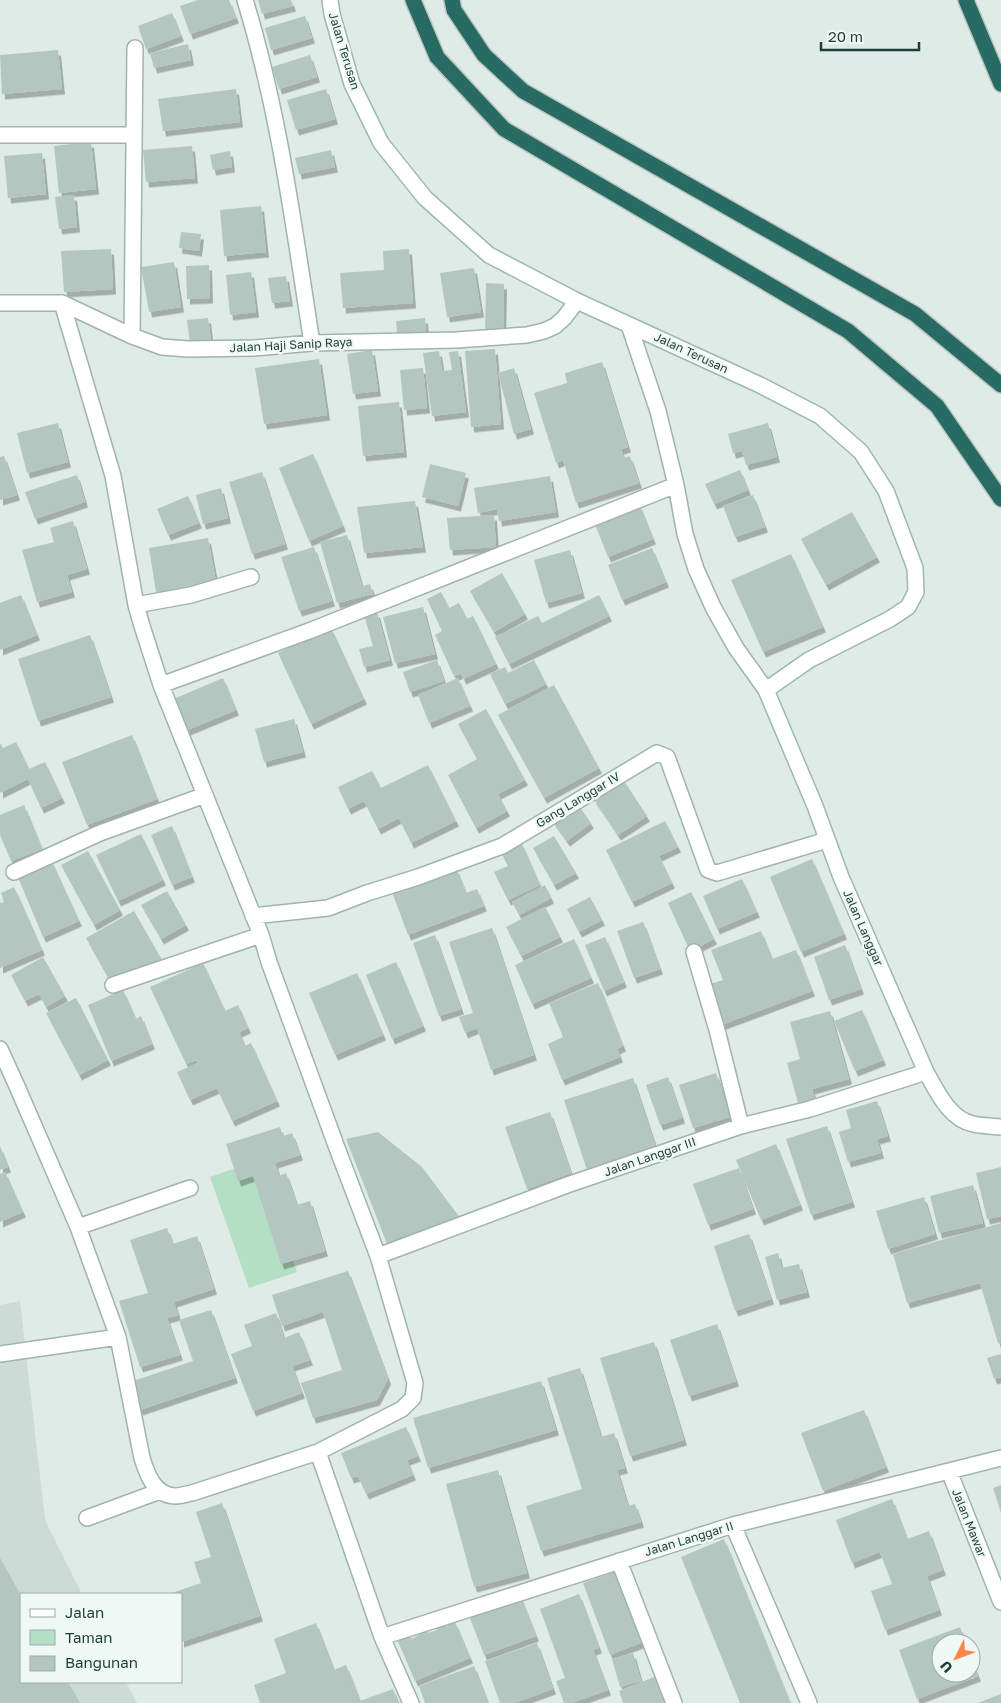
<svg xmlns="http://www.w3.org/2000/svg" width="1001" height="1703" viewBox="0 0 1001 1703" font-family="'Golos Text',sans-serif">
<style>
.built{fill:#cddbd6}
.green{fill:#b5dfc4}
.building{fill:#b4c6c0;filter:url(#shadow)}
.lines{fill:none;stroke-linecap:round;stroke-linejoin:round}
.street-casing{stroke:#a1b3af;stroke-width:18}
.secondary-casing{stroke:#9cb8b0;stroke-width:18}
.highway-casing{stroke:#bcc5c3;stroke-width:18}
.street{stroke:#fff;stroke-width:15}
.secondary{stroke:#fff;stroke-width:15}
.highway{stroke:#286b63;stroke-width:15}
.labels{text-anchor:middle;stroke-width:5;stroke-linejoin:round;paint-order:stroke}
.street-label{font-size:12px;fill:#1e3d37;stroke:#eff8f4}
</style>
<defs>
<filter id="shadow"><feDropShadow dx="3" dy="5.5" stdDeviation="0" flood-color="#0004"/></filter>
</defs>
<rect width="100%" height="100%" fill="#deebe7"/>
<!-- built -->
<path class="built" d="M20,1301L45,1520L82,1594H21V1682H126L137,1703H0V1305Z"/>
<!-- green -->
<path class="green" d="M259,1160L297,1272L249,1288L210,1177Z"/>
<!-- building -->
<path class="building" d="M198,0H229L236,18L190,34L180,6Z
M258,0H291L293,6L262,14Z
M172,13L181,36L146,49L138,26Z
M305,16L312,38L271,50L265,28Z
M188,44L191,60L154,68L150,53Z
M58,50L62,89L2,94L0,55Z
M310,55L317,77L279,89L272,67Z
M236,89L240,122L163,131L158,99Z
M326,89L335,119L296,130L287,100Z
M91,142L96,189L59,193L54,146Z
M192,146L195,178L146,182L143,150Z
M331,150L335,167L299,174L295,158Z
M230,151L232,167L213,170L210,155Z
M42,153L46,194L8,198L4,156Z
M74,195L77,227L59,229L55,197Z
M261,206L266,252L224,256L220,210Z
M181,232L201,234L199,251L179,248Z
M111,249L113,289L64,292L61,251Z
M409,249L413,303L343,308L340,273L384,270L383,251Z
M174,262L181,307L149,312L141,267Z
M209,265L210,298L187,299L186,266Z
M474,268L481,312L447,317L440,273Z
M251,272L256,312L230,315L226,275Z
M286,276L290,301L272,303L268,278Z
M486,283L504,284L503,334L485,333Z
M208,318L211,341L190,344L187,320Z
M425,318L426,331L397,333L396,321Z
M495,349L501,424L471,427L465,351Z
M372,350L378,391L353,394L347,354Z
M439,351L442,371L452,370L449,352L458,351L466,412L432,416L423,353Z
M319,359L327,415L264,424L255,368Z
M602,362L628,447L621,449L624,458L630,456L639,483L576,503L563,460L556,463L534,393L567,383L565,373Z
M423,368L427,408L404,410L400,370Z
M514,368L531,429L514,434L498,373Z
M399,402L404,452L363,456L358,406Z
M58,423L68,462L27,473L17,433Z
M768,423L777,457L746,465L742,451L733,453L728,434Z
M313,454L343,526L309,541L279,468Z
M4,456L17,495L0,500V457Z
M430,464L466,473L458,506L422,497Z
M740,470L748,490L714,504L705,484Z
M262,472L285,544L252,554L229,482Z
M77,475L85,502L35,519L25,492Z
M550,476L556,512L499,521L497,509L478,513L474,488Z
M221,488L228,518L203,524L196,495Z
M753,495L765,527L735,537L723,506Z
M188,496L199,523L168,535L157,509Z
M415,501L423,547L364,553L357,507Z
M639,504L653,539L608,557L594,522Z
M852,512L877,557L826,585L801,539Z
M494,515L496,547L450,550L447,518Z
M73,521L87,569L67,575L72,592L37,602L22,550L54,542L50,528Z
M347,535L362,586L370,584L373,594L337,603L320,542Z
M208,538L216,582L156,592L149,548Z
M314,547L332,601L299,611L281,557Z
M652,548L666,582L622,600L608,565Z
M570,550L582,593L546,603L534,560Z
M791,554L823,627L763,652L731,580Z
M502,573L525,614L494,632L470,591Z
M441,592L449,608L459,603L467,619L473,616L496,664L463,679L461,673L454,676L435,635L442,631L427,599Z
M21,595L37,635L0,650V603Z
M599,595L609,616L509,664L495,637L538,616L542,623Z
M423,607L435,654L395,663L383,617Z
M377,612L390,660L364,667L359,649L373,646L364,615Z
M331,628L364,699L311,724L278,653Z
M90,635L111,697L38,721L18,659Z
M437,660L444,681L410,692L403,672Z
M534,660L546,684L505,704L490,674L505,667L508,673Z
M223,678L236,710L185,731L171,700Z
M458,678L470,706L429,723L418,695Z
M554,685L599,768L544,798L498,715Z
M486,709L525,780L498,794L507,811L476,828L448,775L477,759L458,724Z
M294,719L303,752L264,762L255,729Z
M132,735L157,799L87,825L62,762Z
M16,742L29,769L45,762L62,798L41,808L28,779L0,793V743L3,748Z
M428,765L456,821L411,843L399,818L378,829L364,801L348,809L338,787L372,771L381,788Z
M622,778L647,816L618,835L593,798Z
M577,803L591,823L567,841L552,820Z
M24,805L42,849L11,861L0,835V815Z
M665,821L678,847L659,856L672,883L632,902L606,850Z
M172,826L192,877L172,885L151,835Z
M141,834L163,880L118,901L96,855Z
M554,836L576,873L554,885L533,848Z
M521,842L540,885L508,900L494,872L508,866L501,852Z
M88,851L120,910L94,925L61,865Z
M812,859L844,934L801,952L770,877Z
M51,860L79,921L43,937L17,875Z
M456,868L466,893L477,889L484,906L408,935L392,892Z
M742,879L757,912L717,929L703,896Z
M545,885L551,898L519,915L512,902Z
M14,887L42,950L0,968V903L4,902L1,893Z
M167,891L186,925L161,939L141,905Z
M691,892L714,939L690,951L668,903Z
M590,897L602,920L579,932L567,909Z
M545,907L560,937L521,956L506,927Z
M134,911L163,962L140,975L135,967L110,981L86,938Z
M643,922L660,969L634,978L617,931Z
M492,928L534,1055L491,1070L477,1028L465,1033L459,1017L473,1013L449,942Z
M761,931L772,959L796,950L812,991L721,1025L707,985L723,980L711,950Z
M435,935L461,1009L439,1016L413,943Z
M605,937L624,982L604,991L585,945Z
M574,939L591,978L532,1004L515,965Z
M845,945L861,989L829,1000L814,957Z
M43,957L65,996L46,1007L39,994L25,1001L11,975Z
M396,962L423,1026L392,1039L366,975Z
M203,963L225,1011L238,1005L248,1028L239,1032L245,1046L251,1043L277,1101L232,1121L217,1088L190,1100L177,1072L198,1063L196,1060L186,1064L150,987Z
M357,973L383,1035L335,1055L309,993Z
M598,983L623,1046L617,1049L620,1057L562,1080L548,1044L563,1037L549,1003Z
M123,990L136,1019L141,1016L152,1044L111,1061L88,1005Z
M76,998L108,1060L79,1075L46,1013Z
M862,1010L883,1060L855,1071L834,1021Z
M830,1011L849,1079L812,1089L815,1101L799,1106L787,1063L800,1059L790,1022Z
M716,1073L730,1117L693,1128L679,1085Z
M668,1077L682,1118L660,1125L646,1085Z
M633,1078L656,1148L587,1170L564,1100Z
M877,1101L888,1136L877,1139L881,1153L848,1162L839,1132L851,1128L846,1110Z
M550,1112L571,1173L527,1189L505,1127Z
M827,1126L852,1202L811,1215L786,1139Z
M280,1127L283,1136L292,1133L300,1155L275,1163L279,1176L286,1173L297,1205L310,1201L325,1251L281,1264L253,1176L238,1181L226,1144Z
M378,1132L422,1167L464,1223L389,1249L346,1139Z
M776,1144L800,1205L761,1220L736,1160Z
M0,1146L8,1167L0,1170Z
M1001,1167V1216L987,1219L976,1173Z
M739,1168L753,1209L708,1225L693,1184Z
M5,1172L23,1212L0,1222V1174Z
M973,1185L983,1223L939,1233L930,1196Z
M924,1197L935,1234L888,1249L876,1211Z
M1001,1223V1342L998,1343L980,1283L907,1303L893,1254Z
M167,1228L173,1244L197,1236L214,1289L174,1302L178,1315L167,1318L180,1355L140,1367L119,1301L148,1293L130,1240Z
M749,1234L771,1299L735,1311L714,1246Z
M778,1253L782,1268L799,1264L807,1292L777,1300L765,1257Z
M348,1271L388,1379L377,1400L313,1418L301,1383L342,1370L323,1312L282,1326L272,1295Z
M211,1310L235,1378L140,1410L130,1382L193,1361L179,1320Z
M276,1313L284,1338L299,1332L310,1360L292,1366L302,1393L253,1411L231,1354L252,1346L244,1325Z
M717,1324L736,1381L689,1396L670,1340Z
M654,1342L684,1440L630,1456L600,1358Z
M1001,1354V1377L994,1379L987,1358Z
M580,1368L601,1437L614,1433L625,1468L617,1470L628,1506L635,1504L641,1522L541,1551L526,1506L582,1489L547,1378Z
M541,1381L556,1430L428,1468L413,1418Z
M864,1410L886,1467L823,1491L801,1433Z
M406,1427L418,1456L407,1460L413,1475L366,1494L358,1476L351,1478L341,1453Z
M498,1470L527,1573L474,1587L446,1484Z
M1001,1485V1513L993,1488Z
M892,1499L907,1539L929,1531L943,1570L927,1576L939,1610L885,1630L871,1591L892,1584L880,1552L852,1563L836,1520Z
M222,1503L260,1616L181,1642V1594H169L201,1583L194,1562L211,1557L196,1512Z
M724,1539L790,1703H740L681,1557Z
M0,1558L21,1596V1682H68L80,1703H0Z
M617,1571L643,1642L610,1655L583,1583Z
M519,1593L536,1636L484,1655L468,1613Z
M579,1594L599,1648L593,1650L608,1690L571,1703H564L556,1681L565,1678L540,1609Z
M443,1620L445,1627L455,1622L470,1658L415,1681L396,1637L408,1632L411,1639L421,1634L418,1628L424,1625L428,1633L437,1630L435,1623Z
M316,1623L334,1670L346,1665L360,1701L393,1689L398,1703H260L254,1685L286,1673L274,1639Z
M960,1627L966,1643H941V1673H971V1658L978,1676L917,1699L899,1650Z
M537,1643L553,1689L514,1703H500L485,1661Z
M633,1653L641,1681L620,1687L612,1659Z
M474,1666L488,1703H425L419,1686Z
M659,1675L669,1703H623L619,1691Z
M1001,1694V1703H978Z"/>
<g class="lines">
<defs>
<path id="street" d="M245,0C279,111 294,228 312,343
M0,135H134
M0,303H62L132,336L162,347L188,349L253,348L312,343L456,340L527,335L544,331L555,326L564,318L577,301
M629,325L658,411L676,485L685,534L696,569L713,607L736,648L766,690
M132,336L135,48
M136,605L191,595L251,577
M161,685L309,631L676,485
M14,872L100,833L205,795
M253,916L328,908L367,893L418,877L502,846L657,753L667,757L708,870L717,873L827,840
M694,952L717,1030L741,1126
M113,985L261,935
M0,1049L16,1084L78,1227L118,1337L142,1458C147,1474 154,1495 175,1496C180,1496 187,1494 192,1493L318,1452L402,1409L413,1398L415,1383L378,1256L337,1148L269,962L261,935L161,685L142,626L136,605L113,476L62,303
M78,1227L190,1188
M378,1256L567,1185L741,1126L810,1109L926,1072
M0,1354L118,1337
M318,1452L382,1637L411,1703
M949,1471L1001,1602
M87,1518L160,1491
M733,1525L809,1703
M619,1561L674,1703
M382,1637L733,1525L1001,1458"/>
<path id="secondary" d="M330,0L332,14L352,84L381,143L425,198L489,255L577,301L760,385L820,416L861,452L886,491L915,568L916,592L908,607L890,619L809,660L766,690L815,806L841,877L926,1072C937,1091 949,1119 973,1124C982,1126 992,1126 1001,1127"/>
<path id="highway" d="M413,0L437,57L504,129L848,331L937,406L1001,499
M452,0L454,10L484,55L523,91L915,314L1001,385
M966,0L1001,84"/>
</defs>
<!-- street casing -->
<use href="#street" class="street-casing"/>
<!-- secondary casing -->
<use href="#secondary" class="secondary-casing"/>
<!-- highway casing -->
<use href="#highway" class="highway-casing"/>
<!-- street -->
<use href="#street" class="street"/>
<!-- secondary -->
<use href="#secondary" class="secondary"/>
<!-- highway -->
<use href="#highway" class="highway"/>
</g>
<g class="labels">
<!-- street labels -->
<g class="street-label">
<text transform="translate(344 51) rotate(73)" y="4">Jalan Terusan</text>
<text transform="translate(291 345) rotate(-3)" y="4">Jalan Haji Sanip Raya</text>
<text transform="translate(691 353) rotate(25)" y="4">Jalan Terusan</text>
<text transform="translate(578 800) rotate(-31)" y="4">Gang Langgar IV</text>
<text transform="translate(863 928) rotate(66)" y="4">Jalan Langgar</text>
<text transform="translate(650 1157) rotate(-19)" y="4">Jalan Langgar III</text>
<text transform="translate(969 1523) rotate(68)" y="4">Jalan Mawar</text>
<text transform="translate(689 1539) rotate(-17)" y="4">Jalan Langgar II</text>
</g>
</g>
<!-- legend -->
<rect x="20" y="1593" width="162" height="90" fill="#eff8f4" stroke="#9bada8"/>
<rect x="30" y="1609" width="25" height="8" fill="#ffffff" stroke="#9bada8"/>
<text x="65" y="1618" font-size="15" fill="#1e3d37">Jalan</text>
<rect x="30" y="1630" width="25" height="15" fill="#b5dfc4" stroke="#9bada8"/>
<text x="65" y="1643" font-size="15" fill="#1e3d37">Taman</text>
<rect x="30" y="1656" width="25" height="15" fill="#b4c6c0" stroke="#9bada8"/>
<text x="65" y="1668" font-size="15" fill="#1e3d37">Bangunan</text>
<!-- north arrow -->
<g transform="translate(956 1658) rotate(228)"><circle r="24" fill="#eff8f4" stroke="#9bada8"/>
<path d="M0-4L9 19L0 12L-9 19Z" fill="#fe864a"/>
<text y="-8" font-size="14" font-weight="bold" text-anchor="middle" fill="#1e3d37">U</text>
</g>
<!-- scale -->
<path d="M821 42v8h98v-8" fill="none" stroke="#1e3d37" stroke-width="2.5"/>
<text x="828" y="42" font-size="15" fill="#1e3d37" stroke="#eff8f4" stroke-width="4" paint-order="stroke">20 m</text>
</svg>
